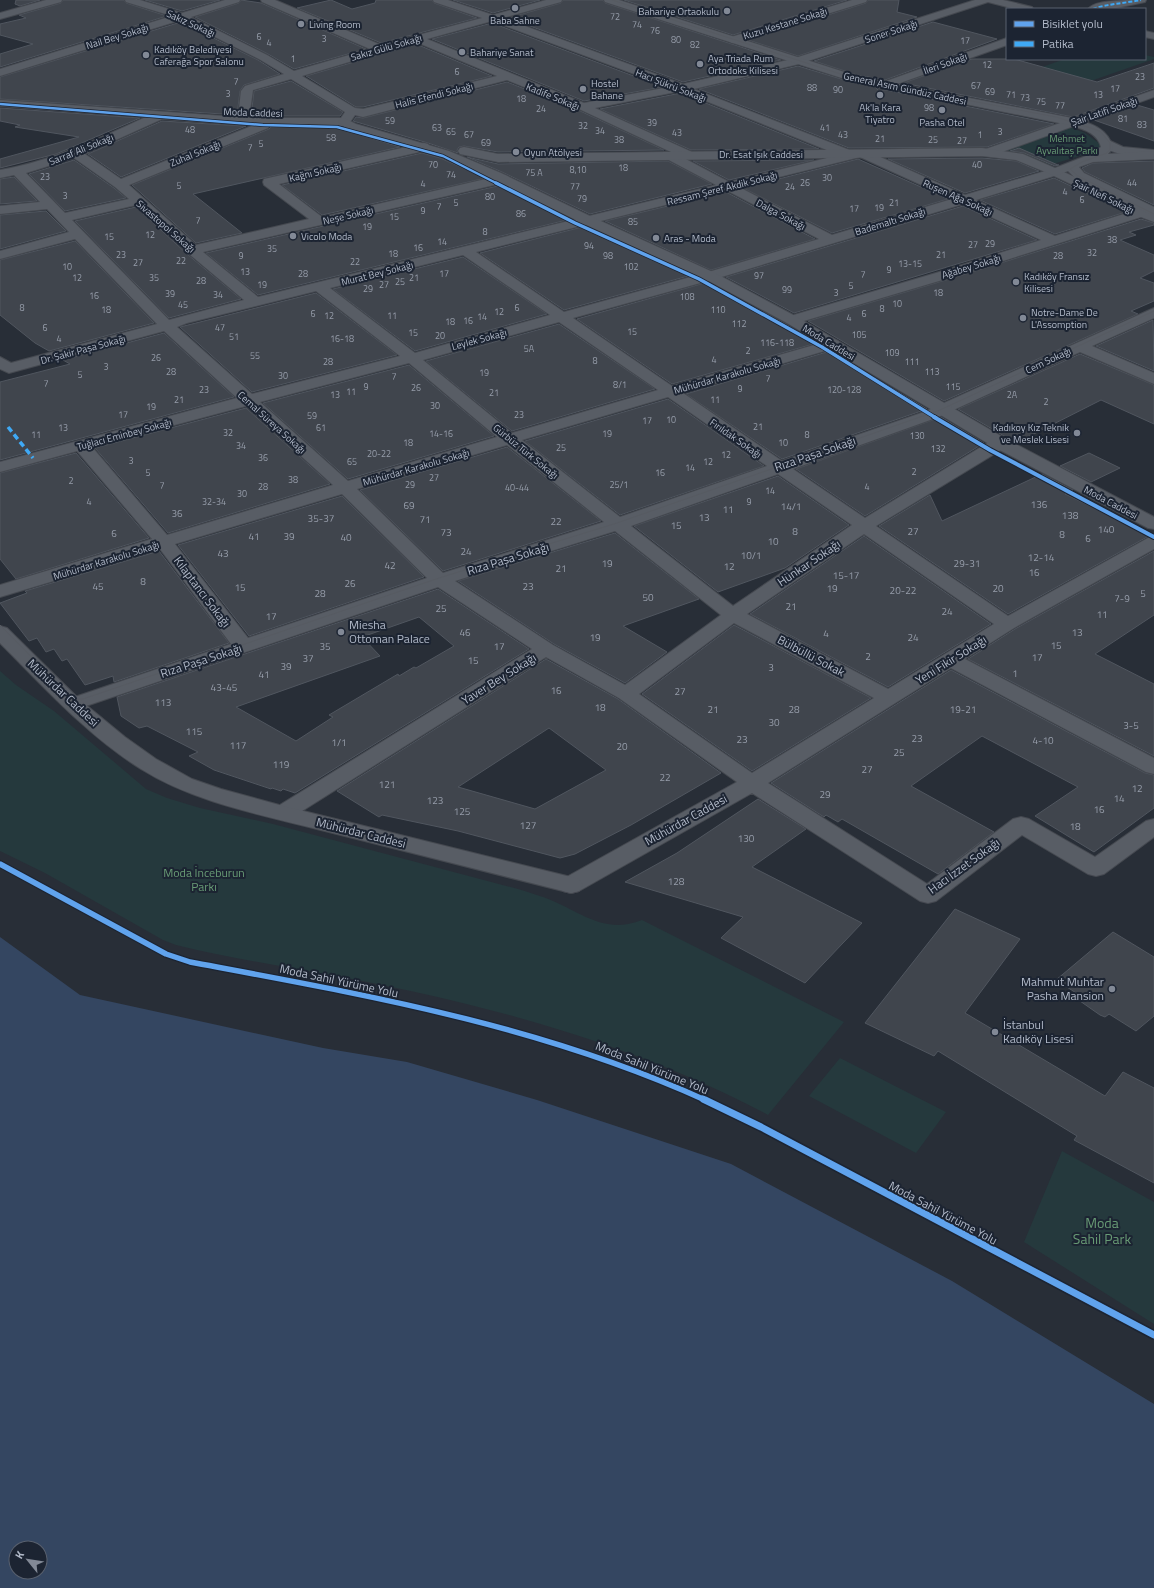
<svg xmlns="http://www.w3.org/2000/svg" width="1154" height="1588" viewBox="0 0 1154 1588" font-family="'Titillium Web',sans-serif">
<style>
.green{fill:#25393d}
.water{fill:#344661;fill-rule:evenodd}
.building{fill:#40454d;stroke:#50565f;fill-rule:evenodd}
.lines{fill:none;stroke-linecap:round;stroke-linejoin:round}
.minor-casing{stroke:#454950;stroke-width:2}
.tertiary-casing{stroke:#454950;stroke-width:2}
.minor{fill:#585d65;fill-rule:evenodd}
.tertiary{fill:#585d65;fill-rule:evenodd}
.tram{stroke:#575b62;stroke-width:1}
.quiet-far1{stroke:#3fa9f5;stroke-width:2;stroke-dasharray:4 2;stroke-linecap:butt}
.quiet{stroke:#3fa9f5;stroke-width:3.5;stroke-dasharray:6 3.5;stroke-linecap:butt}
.cycleway-far4-casing{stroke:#1c2432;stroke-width:4}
.cycleway-far3-casing{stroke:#1c2432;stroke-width:5}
.cycleway-far2-casing{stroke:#1c2432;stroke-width:6}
.cycleway-far1-casing{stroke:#1c2432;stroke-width:8}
.cycleway-casing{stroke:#1c2432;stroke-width:10}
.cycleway-far4{stroke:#60a3ed;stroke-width:2.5}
.cycleway-far3{stroke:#60a3ed;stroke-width:3.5}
.cycleway-far2{stroke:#60a3ed;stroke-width:4}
.cycleway-far1{stroke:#60a3ed;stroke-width:5.5}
.cycleway{stroke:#60a3ed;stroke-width:7}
.poi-dot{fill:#828996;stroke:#1c2432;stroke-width:1.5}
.labels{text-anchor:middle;stroke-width:4;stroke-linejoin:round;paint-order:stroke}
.far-number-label{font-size:9px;fill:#969daa}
.far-poi-label{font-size:10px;fill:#b2bac9;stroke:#1c2432;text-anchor:start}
.far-street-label{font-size:10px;fill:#b2bac9;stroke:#1c2432}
.far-park-label{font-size:10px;fill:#689b75;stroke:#1c2432}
.number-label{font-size:10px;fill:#969daa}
.street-label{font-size:12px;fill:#b2bac9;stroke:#1c2432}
.poi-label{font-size:12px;fill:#b2bac9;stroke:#1c2432;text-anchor:start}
.park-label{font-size:12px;fill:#689b75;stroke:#1c2432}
.near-park-label{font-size:14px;fill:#689b75;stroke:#1c2432}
</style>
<rect width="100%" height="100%" fill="#282e37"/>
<!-- green -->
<path class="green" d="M1145,55L1154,57V59L1059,92L1014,77L1062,60L1060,59H1145Z
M1067,126L1085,133L1100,144V148L1095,151L1050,165L1037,159L1007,153L1005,150Z
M0,671L16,685L54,711L146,789L167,798L200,808L273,824L518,889C530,893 542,896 553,901C585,915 606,934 642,920L844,1022L768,1115C637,1045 492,1006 347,978C290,967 233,959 176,945L163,940L45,873L0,851Z
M840,1058L946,1112L916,1153L809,1096Z
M1062,1151L1154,1202V1324L1024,1242Z"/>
<!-- water -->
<path class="water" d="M0,937L80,995L323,1048L407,1062L537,1100L731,1164L952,1281L1154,1404V1588H0ZM16,1548H40V1572H16Z"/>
<!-- building -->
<path class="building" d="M16,0H40L20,6L15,4Z
M63,0H124L126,3L167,16L0,67V54L33,44L0,35V24L26,18L19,15L61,3Z
M145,0H220L182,11Z
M241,0L261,3L366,49L294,69L268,54L195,17L239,3Z
M331,0L352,9L375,3L376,0H432L434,3L477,18L381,43L297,8Z
M453,0H540L493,13Z
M563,0H603L605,3L781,60L683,82L508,18L561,3Z
M624,0H847L733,35Z
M868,0H899L897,12L917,17L798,56L748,40L866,3Z
M181,22L258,60L280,74L244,85L240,91L237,115L0,99V77Z
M933,22L997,39L885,80L857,75L814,61Z
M492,23L663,87L584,101L432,39Z
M416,44L492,76L363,107H356L306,76Z
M972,59H1014L1097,82L1154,63V88L1073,117L903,83Z
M798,66L851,82L875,87L878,90H886L1054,124L987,147L849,148L699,89Z
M291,81L343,112L340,116H251L254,91Z
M507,82L578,110L664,150L498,152L464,146L459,147L457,150L458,153L428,143L353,121L356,117L363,118Z
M681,93L819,149L691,150L600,109Z
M1137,105L1154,110V141L1094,120Z
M0,108L140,118L56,154L0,168V159L79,137L15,127L20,125L0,121Z
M162,121L243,126H246L121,177L88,154Z
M271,127H342L348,131L400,147L193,194L242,233L196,243L132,185L269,129Z
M1019,148L1058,165H1059L1055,166L1024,153L1010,151Z
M422,153L440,158L486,178L322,215L282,185Z
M467,157L498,164L668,161L712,184L590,214L502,172Z
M982,158L1016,161L1039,171L965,193L888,159Z
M858,159L948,199L832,233L743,188Z
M74,160L114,188L126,198L65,211L29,174Z
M814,160L729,180L693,161Z
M1154,161V205L1085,172L1082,168L1093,163Z
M14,177L37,201L0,204V179Z
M1054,178L1126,212L1055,234L980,200Z
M502,185L571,219L258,295L206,253Z
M726,192L815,239L711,270L605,221Z
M963,206L1037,240L794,313L726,277Z
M136,207L187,254L241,299L169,318L75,221Z
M46,211L66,231L0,249V215Z
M1141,219L1154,223V225L1129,232L1136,235L1120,240L1154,255V271L1140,278L1154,283V301L1131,311L1138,314L944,401L808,321L956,277Z
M586,226L692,275L564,310L480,253Z
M75,241L154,323L49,351L35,343L0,315V260Z
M463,257L547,314L415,351L333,289Z
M708,282L786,324L817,343L672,384L577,319Z
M316,293L397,355L252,392L180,327Z
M1153,320L1154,371L1096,346Z
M559,324L655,389L512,431L426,361Z
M164,333L234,397L0,460V382L70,364L63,360Z
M830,351L927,409L782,459L686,394Z
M1080,354L1154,385V424L1101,400L1016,443L958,409Z
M409,365L494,436L348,479L263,403Z
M668,399L764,466L620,515L525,441Z
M246,408L330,484L168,533L95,448Z
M941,417L984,443L865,516L796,469Z
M507,447L601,521L443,571L360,490Z
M76,453L149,538L16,579L0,559V473Z
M1089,453L1120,468L1091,482L1060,466Z
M1042,474L1073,490L1065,494L1152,536L1147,537L1008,614L879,526L930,495L942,521Z
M778,476L849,525L785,568L718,592L634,526Z
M342,496L424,577L249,636L178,545Z
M615,533L699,599L623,626L667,652L625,683L554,644L458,581Z
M864,536L991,624L888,687L750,614Z
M159,551L229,643L114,682L113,676L85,685L67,659L62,661L54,649L46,652L37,638L29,641L0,603L27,593L25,591Z
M1154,551V615L1095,654L1154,684V756L968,659L1015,629Z
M438,589L529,649L295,793L283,789L281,791L272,788L271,789L214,770L189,756L198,752L147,726L139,728L121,716L117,697ZM419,617L454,646L416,668L414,667L399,676L398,674L329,715L333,717L296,741L236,707L380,656L362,637Z
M734,625L871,698L752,771L642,694Z
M546,659L618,699L721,773L631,825L575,854L560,858L458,831L382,815L379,817L337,791ZM549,728L606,770L535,809L458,787Z
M951,670L1145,773L1154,775V808L1094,852L1035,816L1078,787L982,736L911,786L994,832L938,874L842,819L838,822L826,815L824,817L771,783Z
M758,799L806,829L752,867L862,923L805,983L721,938L743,917L625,882L677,853Z
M955,909L1020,939L965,1013L1105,1096L1123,1072L1154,1088V1183L1074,1140L1077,1136L938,1051L934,1056L865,1023Z
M1113,932L1154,957V1016L1136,1031L1109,1014L1105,1017L1100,1015L1080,1001L1084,998L1056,980Z"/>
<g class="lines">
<defs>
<path id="minor" d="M46,0H62L61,2L0,19V13Z
M125,0H140L182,13L225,0H240L239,2L191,17L267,55L294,71L370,49L262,2L261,0H275L381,45L482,18L434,2L433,0H448L493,15L546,0H562L561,2L503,18L683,84L792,59L975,0H1003L1032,7L1033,9H1015L988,2L799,64L694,89L852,151H867L965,195L1055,168L1143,208H1151L1154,213V222L1141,217L956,276L797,323L792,324L787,323L785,320L787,317L946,270L1041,240L963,204L715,279L573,318L672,386L828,341L833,339L838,341L841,344L838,347L683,393L782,461L924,412L1154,308V318L1092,346L1154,373V384L1080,352L936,418L793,469L865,518L994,439L1000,438L1006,439L1008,443L1006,447L876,526L1008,616L1148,538L1154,537V549L1014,628L965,659L1154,758V774L1146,772L951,668L768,783L927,884L1013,819L1021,817L1029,819L1095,857L1146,821L1154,819V837L1104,874L1096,876L1088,874L1022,835L936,901L928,903L920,901L752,793L579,891L571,893L563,891L559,885L563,879L737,782L619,698L546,657L291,818L283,820L275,818L272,813L275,808L532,649L438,587L80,708L73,710L66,708L63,704L66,700L231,644L160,549L0,597V585L152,539L77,451L0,472V462L237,398L164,331L9,373L0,369V357L11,363L157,324L75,239L0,259V251L69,232L47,209L0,214V206L40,202L14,175L0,178V170C52,161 98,139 146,117L0,106V100L238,117L241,91L245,86L284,74L259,59L181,20L0,76V69L172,16L126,2ZM492,21L669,87L584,103L427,39ZM416,42L497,76L363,109L355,108L302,76ZM291,79L345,112L341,118H249L253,90ZM507,80L579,109L671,152H665L663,155L665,158L716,185L258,297L203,252L503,183L507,182L509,179L507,176L503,175L322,217L279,184L428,150L430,147L428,144L424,143L264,179L263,182L264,185L309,219L196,245L129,185L268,128L270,125L344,126L348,125L355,115L363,117ZM681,91L839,155L729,182L682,157L688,159L692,158L694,155L692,152L595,108ZM162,119L243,125H254L121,179L85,154ZM860,157L952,199L832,235L739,187ZM74,158L115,187L129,199L65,213L26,173ZM1054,176L1130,212L1055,236L976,200ZM726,190L819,239L705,273L564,312L476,252ZM136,205L188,253L244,300L169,320L72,220ZM463,255L550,315L415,353L330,288ZM316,291L400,356L252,394L177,327L187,323ZM559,322L658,390L512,433L423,360ZM409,363L497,437L348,481L260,402ZM668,397L767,466L620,517L522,440ZM246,406L333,485L167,535L92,447ZM507,445L604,522L443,573L357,489ZM778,474L852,525L733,606L631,526ZM342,494L427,578L248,638L175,544ZM615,531L721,615L625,685L553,645L455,581ZM864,534L994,624L888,689L747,614ZM734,623L874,698L752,773L639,694Z
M852,0H867L866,2L736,42L732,43L727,40L728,38Z
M1126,0H1146L1145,2L1116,8L1088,9C1096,0 1115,2 1126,0Z
M1145,31L1154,33V39L1145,37Z
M1007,38V45L886,88H878L876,86L878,84Z
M1154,90V97L991,156H983L981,153L983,150Z
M1106,139L1123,147L1154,150V158C1139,156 1109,156 1100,143L1102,140Z"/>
<path id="tertiary" d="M604,0H619L857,76L1072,118C1090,123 1108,128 1113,148L1108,154L1154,151V159L1093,162L1079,167L1084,173L1154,207V216L1076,179L1068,171L1055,176L1016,160L982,156L498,162L460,154L458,151L460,148L464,147L498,154L982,148L1023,154L1055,168L1086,156L1101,147C1097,132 1082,129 1069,125L851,81L605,2Z
M344,118L356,124L449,151L501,173L592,217L715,273L797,317L1006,439L1154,517V529L1148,528L994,447L787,323L705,279L582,223L493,179L441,157L348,130L338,122L340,119Z
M0,626L7,628L80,700L125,737L156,759L192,779L221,789L283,806L571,877L579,879L583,885L579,891L571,893C489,872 407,852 325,831C263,815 195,803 141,769C88,736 44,687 0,643Z"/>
</defs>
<!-- minor casing -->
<use href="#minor" class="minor-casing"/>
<!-- tertiary casing -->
<use href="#tertiary" class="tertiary-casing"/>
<!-- minor -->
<use href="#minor" class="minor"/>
<!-- tertiary -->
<use href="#tertiary" class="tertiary"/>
<!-- tram -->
<path class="tram" d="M612,0L856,79L1056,117L1100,131L1110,143V149L1107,153L1082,162L1070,169L1078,176L1154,214
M0,625L71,697L74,699H83L439,578L617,523L940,410L1154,311"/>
<!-- quiet-far1 -->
<path class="quiet-far1" d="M1093,9C1107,4 1126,3 1141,0"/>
<!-- quiet -->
<path class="quiet" d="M8,427L33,458"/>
<defs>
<path id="cycleway-far4" d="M0,104L263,125L337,127L443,156L498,184"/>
<path id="cycleway-far3" d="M496,183L575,223L699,279L822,347L936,418"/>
<path id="cycleway-far2" d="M934,417L990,450L1154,537"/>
<path id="cycleway-far1" d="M0,864L166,954L190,962C366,995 540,1025 705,1100"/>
<path id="cycleway" d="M703,1099L761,1127L1154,1335"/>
</defs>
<!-- cycleway-far4 casing -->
<use href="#cycleway-far4" class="cycleway-far4-casing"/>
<!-- cycleway-far3 casing -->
<use href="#cycleway-far3" class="cycleway-far3-casing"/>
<!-- cycleway-far2 casing -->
<use href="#cycleway-far2" class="cycleway-far2-casing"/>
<!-- cycleway-far1 casing -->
<use href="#cycleway-far1" class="cycleway-far1-casing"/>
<!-- cycleway casing -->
<use href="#cycleway" class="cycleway-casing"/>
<!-- cycleway-far4 -->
<use href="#cycleway-far4" class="cycleway-far4"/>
<!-- cycleway-far3 -->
<use href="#cycleway-far3" class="cycleway-far3"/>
<!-- cycleway-far2 -->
<use href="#cycleway-far2" class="cycleway-far2"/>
<!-- cycleway-far1 -->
<use href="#cycleway-far1" class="cycleway-far1"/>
<!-- cycleway -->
<use href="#cycleway" class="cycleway"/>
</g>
<!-- markers -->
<g class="poi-dot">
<circle cx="515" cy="8" r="4"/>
<circle cx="727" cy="11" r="4"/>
<circle cx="301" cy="24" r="4"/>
<circle cx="462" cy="52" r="4"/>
<circle cx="146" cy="55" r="4"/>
<circle cx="700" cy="64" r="4"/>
<circle cx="583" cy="89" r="4"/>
<circle cx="880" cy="95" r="4"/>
<circle cx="942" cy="110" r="4"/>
<circle cx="516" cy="152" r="4"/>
<circle cx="293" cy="236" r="4"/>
<circle cx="656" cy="238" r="4"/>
<circle cx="1016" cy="282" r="4"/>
<circle cx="1023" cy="318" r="4"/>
<circle cx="1077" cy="433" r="4"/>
<circle cx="341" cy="632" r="4"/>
<circle cx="1112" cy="989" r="4"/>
<circle cx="995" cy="1032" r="4"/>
</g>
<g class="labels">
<!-- far-number labels -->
<g class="far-number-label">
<text x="615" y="20">72</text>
<text x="637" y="28">74</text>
<text x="655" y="34">76</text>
<text x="259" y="40">6</text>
<text x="324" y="42">3</text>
<text x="676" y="43">80</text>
<text x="965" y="44">17</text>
<text x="269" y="46">4</text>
<text x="695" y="48">82</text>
<text x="293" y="62">1</text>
<text x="987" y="68">12</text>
<text x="457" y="75">6</text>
<text x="1140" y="80">23</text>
<text x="236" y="85">7</text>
<text x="976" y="89">67</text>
<text x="812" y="91">88</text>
<text x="1115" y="92">17</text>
<text x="838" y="93">90</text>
<text x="990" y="95">69</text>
<text x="228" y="97">3</text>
<text x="1011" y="98">71</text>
<text x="1098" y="98">13</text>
<text x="1025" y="101">73</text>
<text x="521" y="102">18</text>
<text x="1041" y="105">75</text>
<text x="1060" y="109">77</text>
<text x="929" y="111">98</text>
<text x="541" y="112">24</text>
<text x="1123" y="122">81</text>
<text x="390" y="124">59</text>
<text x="652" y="126">39</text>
<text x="1142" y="128">83</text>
<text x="583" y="129">32</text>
<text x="437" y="131">63</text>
<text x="825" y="131">41</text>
<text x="190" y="133">48</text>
<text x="600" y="134">34</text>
<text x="451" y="135">65</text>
<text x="1000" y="135">3</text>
<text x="677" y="136">43</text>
<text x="469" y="138">67</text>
<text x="843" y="138">43</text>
<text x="980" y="138">1</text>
<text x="331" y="141">58</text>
<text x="880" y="142">21</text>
<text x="619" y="143">38</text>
<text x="933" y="143">25</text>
<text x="962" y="144">27</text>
<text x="486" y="146">69</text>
<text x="261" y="147">5</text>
<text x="250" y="151">7</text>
<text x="433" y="168">70</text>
<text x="977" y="168">40</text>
<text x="623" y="171">18</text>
<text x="578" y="173">8,10</text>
<text x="534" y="176">75 A</text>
<text x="451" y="178">74</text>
<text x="45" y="180">23</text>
<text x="827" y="181">30</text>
<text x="805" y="186">26</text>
<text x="1132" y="186">44</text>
<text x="423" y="187">4</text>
<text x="179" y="189">5</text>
<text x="575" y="190">77</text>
<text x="790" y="190">24</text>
<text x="1065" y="195">4</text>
<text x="65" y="199">3</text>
<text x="490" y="200">80</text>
<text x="582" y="202">79</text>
<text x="1082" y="203">6</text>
<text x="456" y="206">5</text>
<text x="894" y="206">21</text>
<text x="439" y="210">7</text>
<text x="879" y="211">19</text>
<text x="854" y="212">17</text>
<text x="423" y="214">9</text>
<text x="521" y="217">86</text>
<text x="394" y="220">15</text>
<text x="198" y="224">7</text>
<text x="633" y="225">85</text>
<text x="367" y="230">19</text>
<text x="485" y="235">8</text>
<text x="150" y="238">12</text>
<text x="109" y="240">15</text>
<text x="1112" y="243">38</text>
<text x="442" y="245">14</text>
<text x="990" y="247">29</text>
<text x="973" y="248">27</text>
<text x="589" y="249">94</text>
<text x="418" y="251">16</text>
<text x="272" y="252">35</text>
<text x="1092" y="256">32</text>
<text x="393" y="257">18</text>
<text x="121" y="258">23</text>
<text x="941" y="258">21</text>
<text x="241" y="259">9</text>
<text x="608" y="259">98</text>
<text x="1058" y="259">28</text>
<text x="181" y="264">22</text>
<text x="355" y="265">22</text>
<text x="138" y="266">27</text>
<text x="910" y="267">13-15</text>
<text x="67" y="270">10</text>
<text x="631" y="270">102</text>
<text x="889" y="273">9</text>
<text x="245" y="275">13</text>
<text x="303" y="277">28</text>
<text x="444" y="277">17</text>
<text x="863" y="278">7</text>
<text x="759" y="279">97</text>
<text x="77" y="281">12</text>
<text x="154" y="281">35</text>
<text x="414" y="281">21</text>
<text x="201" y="284">28</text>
<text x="400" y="285">25</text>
<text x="262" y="288">19</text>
<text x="384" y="288">27</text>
<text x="851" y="289">5</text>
<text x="368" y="292">29</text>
<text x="787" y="293">99</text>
<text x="836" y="296">3</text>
<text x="938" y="296">18</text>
<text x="170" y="297">39</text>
<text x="218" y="298">34</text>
<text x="94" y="299">16</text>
<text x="687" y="300">108</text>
<text x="897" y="307">10</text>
<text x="183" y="308">45</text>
<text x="22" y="311">8</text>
<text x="517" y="311">6</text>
<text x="882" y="312">8</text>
<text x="106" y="313">18</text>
<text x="718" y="313">110</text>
<text x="499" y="315">12</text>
<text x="313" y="317">6</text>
<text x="864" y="317">6</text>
<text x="329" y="319">12</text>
<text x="392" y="319">11</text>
<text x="482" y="320">14</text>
<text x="849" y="321">4</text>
<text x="468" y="324">16</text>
<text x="450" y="325">18</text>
<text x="739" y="327">112</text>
<text x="45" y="331">6</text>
<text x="220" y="331">47</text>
<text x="632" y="335">15</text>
<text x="413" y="336">15</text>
<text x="859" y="338">105</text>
<text x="440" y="339">20</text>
<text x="234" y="340">51</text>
<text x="59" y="342">4</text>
<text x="342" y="342">16-18</text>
<text x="777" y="346">116-118</text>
<text x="529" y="352">5A</text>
<text x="748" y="354">2</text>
<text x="892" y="356">109</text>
<text x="255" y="359">55</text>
<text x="156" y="361">26</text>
<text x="714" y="363">4</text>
<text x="595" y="364">8</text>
<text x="328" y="365">28</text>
<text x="912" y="365">111</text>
<text x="106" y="370">3</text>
<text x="171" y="375">28</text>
<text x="932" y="375">113</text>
<text x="484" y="376">19</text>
<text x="80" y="378">5</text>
<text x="283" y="379">30</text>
<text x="394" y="380">7</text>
<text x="768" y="382">7</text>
<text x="46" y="387">7</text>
<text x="620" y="388">8/1</text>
<text x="366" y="390">9</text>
<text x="953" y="390">115</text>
<text x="416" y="391">26</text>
<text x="740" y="392">9</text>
<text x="204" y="393">23</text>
<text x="844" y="393">120-128</text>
<text x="351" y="395">11</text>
<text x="494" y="396">21</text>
<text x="335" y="398">13</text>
<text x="1012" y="398">2A</text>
<text x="179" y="403">21</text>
<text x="715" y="403">11</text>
<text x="1046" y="405">2</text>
<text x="435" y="409">30</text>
<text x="151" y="410">19</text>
<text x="123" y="418">17</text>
<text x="519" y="418">23</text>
<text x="312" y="419">59</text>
<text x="671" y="423">10</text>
<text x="647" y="424">17</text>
<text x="758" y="430">21</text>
<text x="63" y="431">13</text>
<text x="321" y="431">61</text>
<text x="228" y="436">32</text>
<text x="441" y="437">14-16</text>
<text x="607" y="437">19</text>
<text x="36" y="438">11</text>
<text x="807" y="438">8</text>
<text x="917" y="439">130</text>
<text x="408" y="446">18</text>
<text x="783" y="446">10</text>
<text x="241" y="449">34</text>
<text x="561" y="451">25</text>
<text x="938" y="452">132</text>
<text x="379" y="457">20-22</text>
<text x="726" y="458">12</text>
<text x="263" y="461">36</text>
<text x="131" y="464">3</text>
<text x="352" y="465">65</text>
<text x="708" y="465">12</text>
<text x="690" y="471">14</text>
<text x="914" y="475">2</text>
<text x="148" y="476">5</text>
<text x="660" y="476">16</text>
<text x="434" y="481">27</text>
<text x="293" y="483">38</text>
<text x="71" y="484">2</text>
<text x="410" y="488">29</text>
<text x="619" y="488">25/1</text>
<text x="162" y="489">7</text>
<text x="263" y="490">28</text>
<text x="867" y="490">4</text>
<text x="517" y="491">40-44</text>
<text x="770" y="494">14</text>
<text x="242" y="497">30</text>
<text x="89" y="505">4</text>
<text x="214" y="505">32-34</text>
<text x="749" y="505">9</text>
</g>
<!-- far-poi labels -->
<g class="far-poi-label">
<text x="719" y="15" text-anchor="end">Bahariye Ortaokulu</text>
<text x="515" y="24" text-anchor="middle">Baba Sahne</text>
<text x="309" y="28">Living Room</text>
<text x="154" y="53">Kadıköy Belediyesi<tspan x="154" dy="12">Caferağa Spor Salonu</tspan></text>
<text x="470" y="56">Bahariye Sanat</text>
<text x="708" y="62">Aya Triada Rum<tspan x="708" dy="12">Ortodoks Kilisesi</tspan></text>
<text x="591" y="87">Hostel<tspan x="591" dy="12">Bahane</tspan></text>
<text x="880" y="111" text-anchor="middle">Ak'la Kara<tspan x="880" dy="12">Tiyatro</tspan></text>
<text x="942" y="126" text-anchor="middle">Pasha Otel</text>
<text x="524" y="156">Oyun Atölyesi</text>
<text x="301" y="240">Vicolo Moda</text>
<text x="664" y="242">Aras - Moda</text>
<text x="1024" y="280">Kadıköy Fransız<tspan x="1024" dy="12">Kilisesi</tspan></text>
<text x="1031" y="316">Notre-Dame De<tspan x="1031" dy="12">L'Assomption</tspan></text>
<text x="1069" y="431" text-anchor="end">Kadıkoy Kız Teknik<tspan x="1069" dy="12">ve Meslek Lisesi</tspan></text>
</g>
<!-- far-street labels -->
<g class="far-street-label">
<text transform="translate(191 23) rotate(24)" y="4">Sakız Sokağı</text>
<text transform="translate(785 23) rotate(-17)" y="4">Kuzu Kestane Sokağı</text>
<text transform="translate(891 31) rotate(-18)" y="4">Soner Sokağı</text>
<text transform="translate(117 36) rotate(-17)" y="4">Nail Bey Sokağı</text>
<text transform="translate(386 47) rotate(-16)" y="4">Sakız Gülü Sokağı</text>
<text transform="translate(945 63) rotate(-20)" y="4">İleri Sokağı</text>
<text transform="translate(671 85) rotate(21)" y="4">Hacı Şükrü Sokağı</text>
<text transform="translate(905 88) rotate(12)" y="4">General Asım Gündüz Caddesi</text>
<text transform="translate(434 95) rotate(-14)" y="4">Halis Efendi Sokağı</text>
<text transform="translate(553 96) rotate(22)" y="4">Kadife Sokağı</text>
<text transform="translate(1104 111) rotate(-19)" y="4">Şair Latifi Sokağı</text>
<text transform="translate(253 112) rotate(2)" y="4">Moda Caddesi</text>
<text transform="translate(81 149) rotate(-22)" y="4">Sarraf Ali Sokağı</text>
<text transform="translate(195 153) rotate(-22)" y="4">Zuhal Sokağı</text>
<text x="761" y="158">Dr. Esat Işık Caddesi</text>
<text transform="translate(315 172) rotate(-13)" y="4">Kağnı Sokağı</text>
<text transform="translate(722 188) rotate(-14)" y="4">Ressam Şeref Akdik Sokağı</text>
<text transform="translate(1104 196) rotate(26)" y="4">Şair Nefi Sokağı</text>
<text transform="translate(958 197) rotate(24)" y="4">Ruşen Ağa Sokağı</text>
<text transform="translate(781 214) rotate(28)" y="4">Dalga Sokağı</text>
<text transform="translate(348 215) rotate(-13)" y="4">Neşe Sokağı</text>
<text transform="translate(890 221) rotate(-17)" y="4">Bademaltı Sokağı</text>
<text transform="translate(166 226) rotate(41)" y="4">Sivastopol Sokağı</text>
<text transform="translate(971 266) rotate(-17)" y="4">Ağabey Sokağı</text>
<text transform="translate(377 273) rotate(-14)" y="4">Murat Bey Sokağı</text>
<text transform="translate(479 339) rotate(-15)" y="4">Leylek Sokağı</text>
<text transform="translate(829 342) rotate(31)" y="4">Moda Caddesi</text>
<text transform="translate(83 349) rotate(-15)" y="4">Dr. Şakir Paşa Sokağı</text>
<text transform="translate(1048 360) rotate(-25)" y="4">Cem Sokağı</text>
<text transform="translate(727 375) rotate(-16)" y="4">Mühürdar Karakolu Sokağı</text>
<text transform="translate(272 422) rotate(42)" y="4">Cemal Süreya Sokağı</text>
<text transform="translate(124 434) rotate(-15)" y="4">Tuğlacı Eminbey Sokağı</text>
<text transform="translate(736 438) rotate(35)" y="4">Fırıldak Sokağı</text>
<text transform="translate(526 451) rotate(39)" y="4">Gürbüz Türk Sokağı</text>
<text transform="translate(416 467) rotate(-16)" y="4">Mühürdar Karakolu Sokağı</text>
<text transform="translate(1111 502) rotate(28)" y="4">Moda Caddesi</text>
<text transform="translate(106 560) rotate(-17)" y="4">Mühürdar Karakolu Sokağı</text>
</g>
<!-- far-park labels -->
<g class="far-park-label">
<text x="1067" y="142">Mehmet<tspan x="1067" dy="12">Ayvalıtaş Parkı</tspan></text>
</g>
<!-- number labels -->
<g class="number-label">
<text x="1039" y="508">136</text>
<text x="409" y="509">69</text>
<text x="791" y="510">14/1</text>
<text x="728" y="513">11</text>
<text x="177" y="517">36</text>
<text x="1070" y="519">138</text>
<text x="704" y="521">13</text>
<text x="321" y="522">35-37</text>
<text x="425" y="523">71</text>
<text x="556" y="525">22</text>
<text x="676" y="529">15</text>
<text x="1106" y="533">140</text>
<text x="795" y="535">8</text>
<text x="913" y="535">27</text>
<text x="446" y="536">73</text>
<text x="114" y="537">6</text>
<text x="1062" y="538">8</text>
<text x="254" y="540">41</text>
<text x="289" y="540">39</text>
<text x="346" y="541">40</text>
<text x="1088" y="542">6</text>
<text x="773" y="545">10</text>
<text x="466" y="555">24</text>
<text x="223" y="557">43</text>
<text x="751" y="559">10/1</text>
<text x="1041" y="561">12-14</text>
<text x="607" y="567">19</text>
<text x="967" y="567">29-31</text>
<text x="390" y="569">42</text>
<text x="729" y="570">12</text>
<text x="561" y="572">21</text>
<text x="1034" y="576">16</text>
<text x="846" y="579">15-17</text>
<text x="143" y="585">8</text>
<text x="350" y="587">26</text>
<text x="98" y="590">45</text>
<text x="528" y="590">23</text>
<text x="240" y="591">15</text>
<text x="832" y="592">19</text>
<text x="998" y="592">20</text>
<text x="903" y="594">20-22</text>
<text x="320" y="597">28</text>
<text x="1143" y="597">5</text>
<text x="648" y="601">50</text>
<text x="1122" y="602">7-9</text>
<text x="791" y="610">21</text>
<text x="441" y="612">25</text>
<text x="947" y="615">24</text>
<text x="1102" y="618">11</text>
<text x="271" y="620">17</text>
<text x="465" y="636">46</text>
<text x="1077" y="636">13</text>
<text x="826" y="637">4</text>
<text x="595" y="641">19</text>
<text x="913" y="641">24</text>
<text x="1056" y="649">15</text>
<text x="325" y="650">35</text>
<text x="499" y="650">17</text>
<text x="868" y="660">2</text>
<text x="1037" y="661">17</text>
<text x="308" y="662">37</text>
<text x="473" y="664">15</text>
<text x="286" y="670">39</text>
<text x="771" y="671">3</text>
<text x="1015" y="677">1</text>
<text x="264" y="678">41</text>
<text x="224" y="691">43-45</text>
<text x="556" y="694">16</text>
<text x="680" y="695">27</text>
<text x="163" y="706">113</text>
<text x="600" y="711">18</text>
<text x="713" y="713">21</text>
<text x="794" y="713">28</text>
<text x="963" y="713">19-21</text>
<text x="774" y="726">30</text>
<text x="1131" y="729">3-5</text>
<text x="194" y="735">115</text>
<text x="917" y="742">23</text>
<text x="742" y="743">23</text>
<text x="1043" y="744">4-10</text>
<text x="339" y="746">1/1</text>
<text x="238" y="749">117</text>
<text x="622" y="750">20</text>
<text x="899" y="756">25</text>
<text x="281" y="768">119</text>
<text x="867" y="773">27</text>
<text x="665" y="781">22</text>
<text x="387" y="788">121</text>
<text x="1137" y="792">12</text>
<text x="825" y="798">29</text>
<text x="1119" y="802">14</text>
<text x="435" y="804">123</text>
<text x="1099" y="813">16</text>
<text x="462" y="815">125</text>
<text x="528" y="829">127</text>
<text x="1075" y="830">18</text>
<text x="746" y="842">130</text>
<text x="676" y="885">128</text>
</g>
<!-- street labels -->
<g class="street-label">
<text transform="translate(815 454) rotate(-19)" y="4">Rıza Paşa Sokağı</text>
<text transform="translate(508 559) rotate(-17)" y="4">Rıza Paşa Sokağı</text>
<text transform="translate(809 563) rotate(-34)" y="4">Hünkar Sokağı</text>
<text transform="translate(202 592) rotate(53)" y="4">Kılaptancı Sokağı</text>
<text transform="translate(811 656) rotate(28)" y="4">Bülbüllü Sokak</text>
<text transform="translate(951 660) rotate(-32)" y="4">Yeni Fikir Sokağı</text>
<text transform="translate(201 661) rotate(-18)" y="4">Rıza Paşa Sokağı</text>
<text transform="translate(499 679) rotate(-32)" y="4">Yaver Bey Sokağı</text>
<text transform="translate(63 693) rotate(43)" y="4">Mühürdar Caddesi</text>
<text transform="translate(686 820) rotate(-29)" y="4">Mühürdar Caddesi</text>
<text transform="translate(361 833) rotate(14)" y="4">Mühürdar Caddesi</text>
<text transform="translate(964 866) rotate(-36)" y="4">Hacı İzzet Sokağı</text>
<text transform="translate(339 981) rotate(12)" y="4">Moda Sahil Yürüme Yolu</text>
<text transform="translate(652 1068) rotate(22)" y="4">Moda Sahil Yürüme Yolu</text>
<text transform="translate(943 1213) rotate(28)" y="4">Moda Sahil Yürüme Yolu</text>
</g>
<!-- poi labels -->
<g class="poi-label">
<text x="349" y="629">Miesha<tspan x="349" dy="14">Ottoman Palace</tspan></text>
<text x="1104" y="986" text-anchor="end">Mahmut Muhtar<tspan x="1104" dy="14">Pasha Mansion</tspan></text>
<text x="1003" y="1029">İstanbul<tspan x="1003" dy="14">Kadıköy Lisesi</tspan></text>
</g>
<!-- park labels -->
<g class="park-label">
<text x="204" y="877">Moda İnceburun<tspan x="204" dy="14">Parkı</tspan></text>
</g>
<!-- near-park labels -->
<g class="near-park-label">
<text x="1102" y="1228">Moda<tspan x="1102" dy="16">Sahil Park</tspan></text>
</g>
</g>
<!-- legend -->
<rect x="1006" y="8" width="140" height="52" fill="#1c2432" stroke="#58606e"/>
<rect x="1014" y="21" width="20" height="6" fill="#60a3ed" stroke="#58606e"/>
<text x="1042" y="28" font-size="12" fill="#b2bac9">Bisiklet yolu</text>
<rect x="1014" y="41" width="20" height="6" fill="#3fa9f5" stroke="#58606e"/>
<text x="1042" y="48" font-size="12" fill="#b2bac9">Patika</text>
<!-- north arrow -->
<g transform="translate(28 1560) rotate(300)"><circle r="19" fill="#1c2432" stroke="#58606e"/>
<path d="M0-3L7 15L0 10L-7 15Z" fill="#828996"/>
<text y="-6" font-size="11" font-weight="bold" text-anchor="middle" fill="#b2bac9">K</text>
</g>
</svg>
